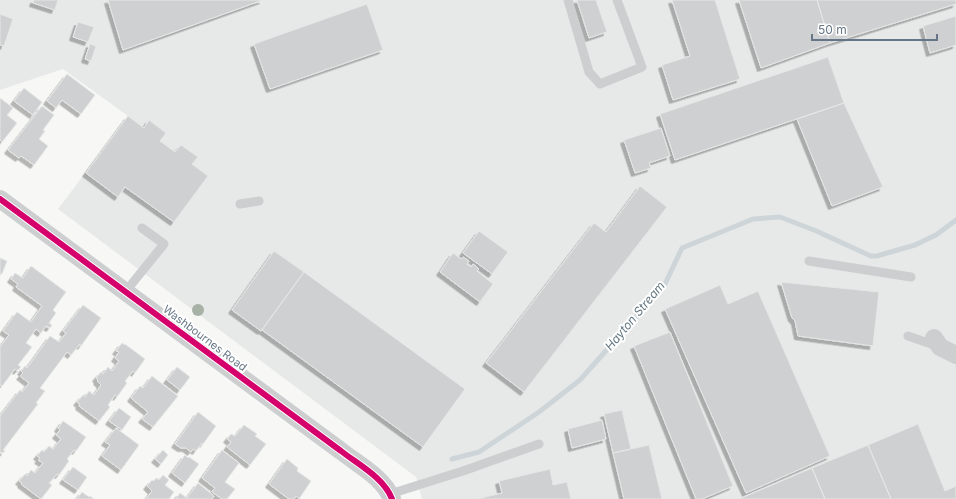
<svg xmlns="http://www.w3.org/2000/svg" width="956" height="499" viewBox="0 0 956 499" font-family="Inter,sans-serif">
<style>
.built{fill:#e7e9e8}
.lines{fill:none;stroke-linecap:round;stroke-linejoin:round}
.stream{stroke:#ced5d9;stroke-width:5}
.building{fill:#cfd0d1;stroke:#e6e6e6;filter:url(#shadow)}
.service{stroke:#cccecf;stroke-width:9}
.minor{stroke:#cccecf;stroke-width:18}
.cycleway-casing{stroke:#fff;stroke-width:8}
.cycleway{stroke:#d6006c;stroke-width:6}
.tree{fill:#a7b1a5}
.labels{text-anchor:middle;stroke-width:4;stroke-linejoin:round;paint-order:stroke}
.street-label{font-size:11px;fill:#677686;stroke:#fff}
.water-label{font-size:12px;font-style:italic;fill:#637781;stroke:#fff}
</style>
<defs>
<filter id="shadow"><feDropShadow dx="-3.5" dy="3.5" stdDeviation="0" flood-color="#0004"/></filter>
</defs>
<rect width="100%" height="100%" fill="#f7f7f6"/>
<!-- built -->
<path class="built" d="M0,0H956V499H422L416,477L58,209L128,116L63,69L0,90Z"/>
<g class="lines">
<!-- stream -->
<path class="stream" d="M452,459L479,452L539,412L580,380L665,284L682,248L753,219L780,217L814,230L871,256H877L915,245L936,235L956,220"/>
</g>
<!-- building -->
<path class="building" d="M34,0H58L55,10L33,3Z
M108,0H263L123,50Z
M577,0H596L607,32L589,38Z
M672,0H715L740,79L673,100L662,65L690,56Z
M739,0H817L830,43L761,68Z
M817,0H956V4L830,43Z
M367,4L383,50L270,89L254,44Z
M0,14L13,19L4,46L0,45Z
M956,16V45L930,53L923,26Z
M78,22L94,27L88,42L73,37Z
M90,44L96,46L91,61L85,59Z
M828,57L844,103L675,160L660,114Z
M67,74L95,95L81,114L62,100L56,108L47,101Z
M24,88L42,102L33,115L14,101Z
M0,98L13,108L7,115L17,123L2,142L0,140Z
M844,103L883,187L832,206L797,119Z
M42,106L54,115L43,130L45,131L39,139L48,146L34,165L21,156L19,158L8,150Z
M128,116L144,128L149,120L166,133L160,141L175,152L181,145L198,157L192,164L208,176L174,222L125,187L118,197L86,173Z
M661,128L670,156L649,163L651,168L635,173L624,140Z
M640,186L667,207L524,392L486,363L594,223L606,232Z
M479,231L508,252L492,274L463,253Z
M274,251L304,272L261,331L232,310Z
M453,253L461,259L463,257L469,261L467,264L471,267L473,264L479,269L477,271L493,284L480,302L440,272Z
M0,258L7,261L2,274L0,273Z
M31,266L66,292L53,310L56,313L49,323L52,325L50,328L46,326L41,333L36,329L26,343L32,347L18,365L21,367L17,371L15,369L2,386L0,385V347L9,335L3,331L17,312L31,322L42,306L16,287L18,284L11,279L15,273L23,278Z
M304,272L465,389L423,447L262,330Z
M781,282L879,292L873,346L798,336L795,321L792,318Z
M720,285L728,304L758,291L830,456L746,493L665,309Z
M83,305L101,318L81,346L80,344L71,355L67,352L40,388L45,391L36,403L38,404L3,450L5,451L3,453L1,452L0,454V416L20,390L22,392L29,383L20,376L23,373L21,371L25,366L27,368L50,336L59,342L66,333L63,331Z
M670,332L733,486L702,499H696L634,346Z
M122,343L125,345V344L145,359L135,373L133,371L125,381L127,383L117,397L115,395L108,405L110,407L99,421L79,406L80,404L77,402L83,395L85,397L89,391L94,395L101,385L97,381L98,380L96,378L101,372L103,374L108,367L112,371L119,361L115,358L119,352L116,351Z
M177,367L190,377L180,390L167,380Z
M152,376L178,396L153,427L142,419L148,412L131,398L140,386L143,388Z
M119,408L131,417L122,430L109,421Z
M622,410L631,449L613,453L604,414Z
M198,412L216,426L203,444L202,443L196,451L193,449L191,452L186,448H181L175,444Z
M602,420L606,439L572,448L568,429Z
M63,421L86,437L76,451L74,450L67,459L69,461L59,475L57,474L49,483L52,485L41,499L21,484L22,483L19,481L25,474L27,476L31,470L35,473L43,463L38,460L40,458L37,456L42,450L44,452L49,446L53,449L61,439L56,435L60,430L58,428Z
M918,424L945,491L956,486V499H891L868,445Z
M244,425L257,434L255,436L266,444L250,465L227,447L231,442L227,439L231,434L235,436Z
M116,428L139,445L121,470L102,456L110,445L105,442Z
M649,445L662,499H624L613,453Z
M868,445L891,499H825L812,468Z
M163,450L168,455L161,464L155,459Z
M222,450L239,463L225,482L235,489L227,499H222L212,492L215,488L202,478Z
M185,455L188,458L189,457L199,464L185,483L172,473Z
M287,459L298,468L297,471L311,481L299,499L296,496L294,499H289L269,484Z
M73,467L87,477L78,490L63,480Z
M812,468L825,499H739Z
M550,469L553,485L567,482L571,499H477L502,493L499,481Z
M163,475L169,480L165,485L174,492L169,499H146L152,491L147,486L152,480L154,481L156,478L159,480Z
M198,483L214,496L212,499H176L180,493L187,498Z
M82,492L89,497L90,496L94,499H77Z"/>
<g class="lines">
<!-- service -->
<path class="service" d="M568,0L589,72L600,84L642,67L617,0
M240,204L259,201
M809,261L911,277
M126,291L164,244L142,228
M908,336L937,346
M390,494L463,471L539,444"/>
<!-- minor -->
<path class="minor" d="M0,199L341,451C359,465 384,478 392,499
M934,338L940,347L956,355"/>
<defs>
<path id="cycleway" d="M0,199L341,451C359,465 384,478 392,499"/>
</defs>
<!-- cycleway casing -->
<use href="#cycleway" class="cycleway-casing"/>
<!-- cycleway -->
<use href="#cycleway" class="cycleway"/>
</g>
<!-- trees -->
<circle class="tree" cx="198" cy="310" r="6"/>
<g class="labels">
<!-- street labels -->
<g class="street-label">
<text transform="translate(205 338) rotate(37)" y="4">Washbournes Road</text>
</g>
<!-- water labels -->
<g class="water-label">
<text transform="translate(635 316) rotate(-50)" y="4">Hayton Stream</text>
</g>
</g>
<!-- scale -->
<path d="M812 34v6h125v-6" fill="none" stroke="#677686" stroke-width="2"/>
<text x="818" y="34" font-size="12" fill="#677686" stroke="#ffffff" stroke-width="3" paint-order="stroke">50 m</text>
</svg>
